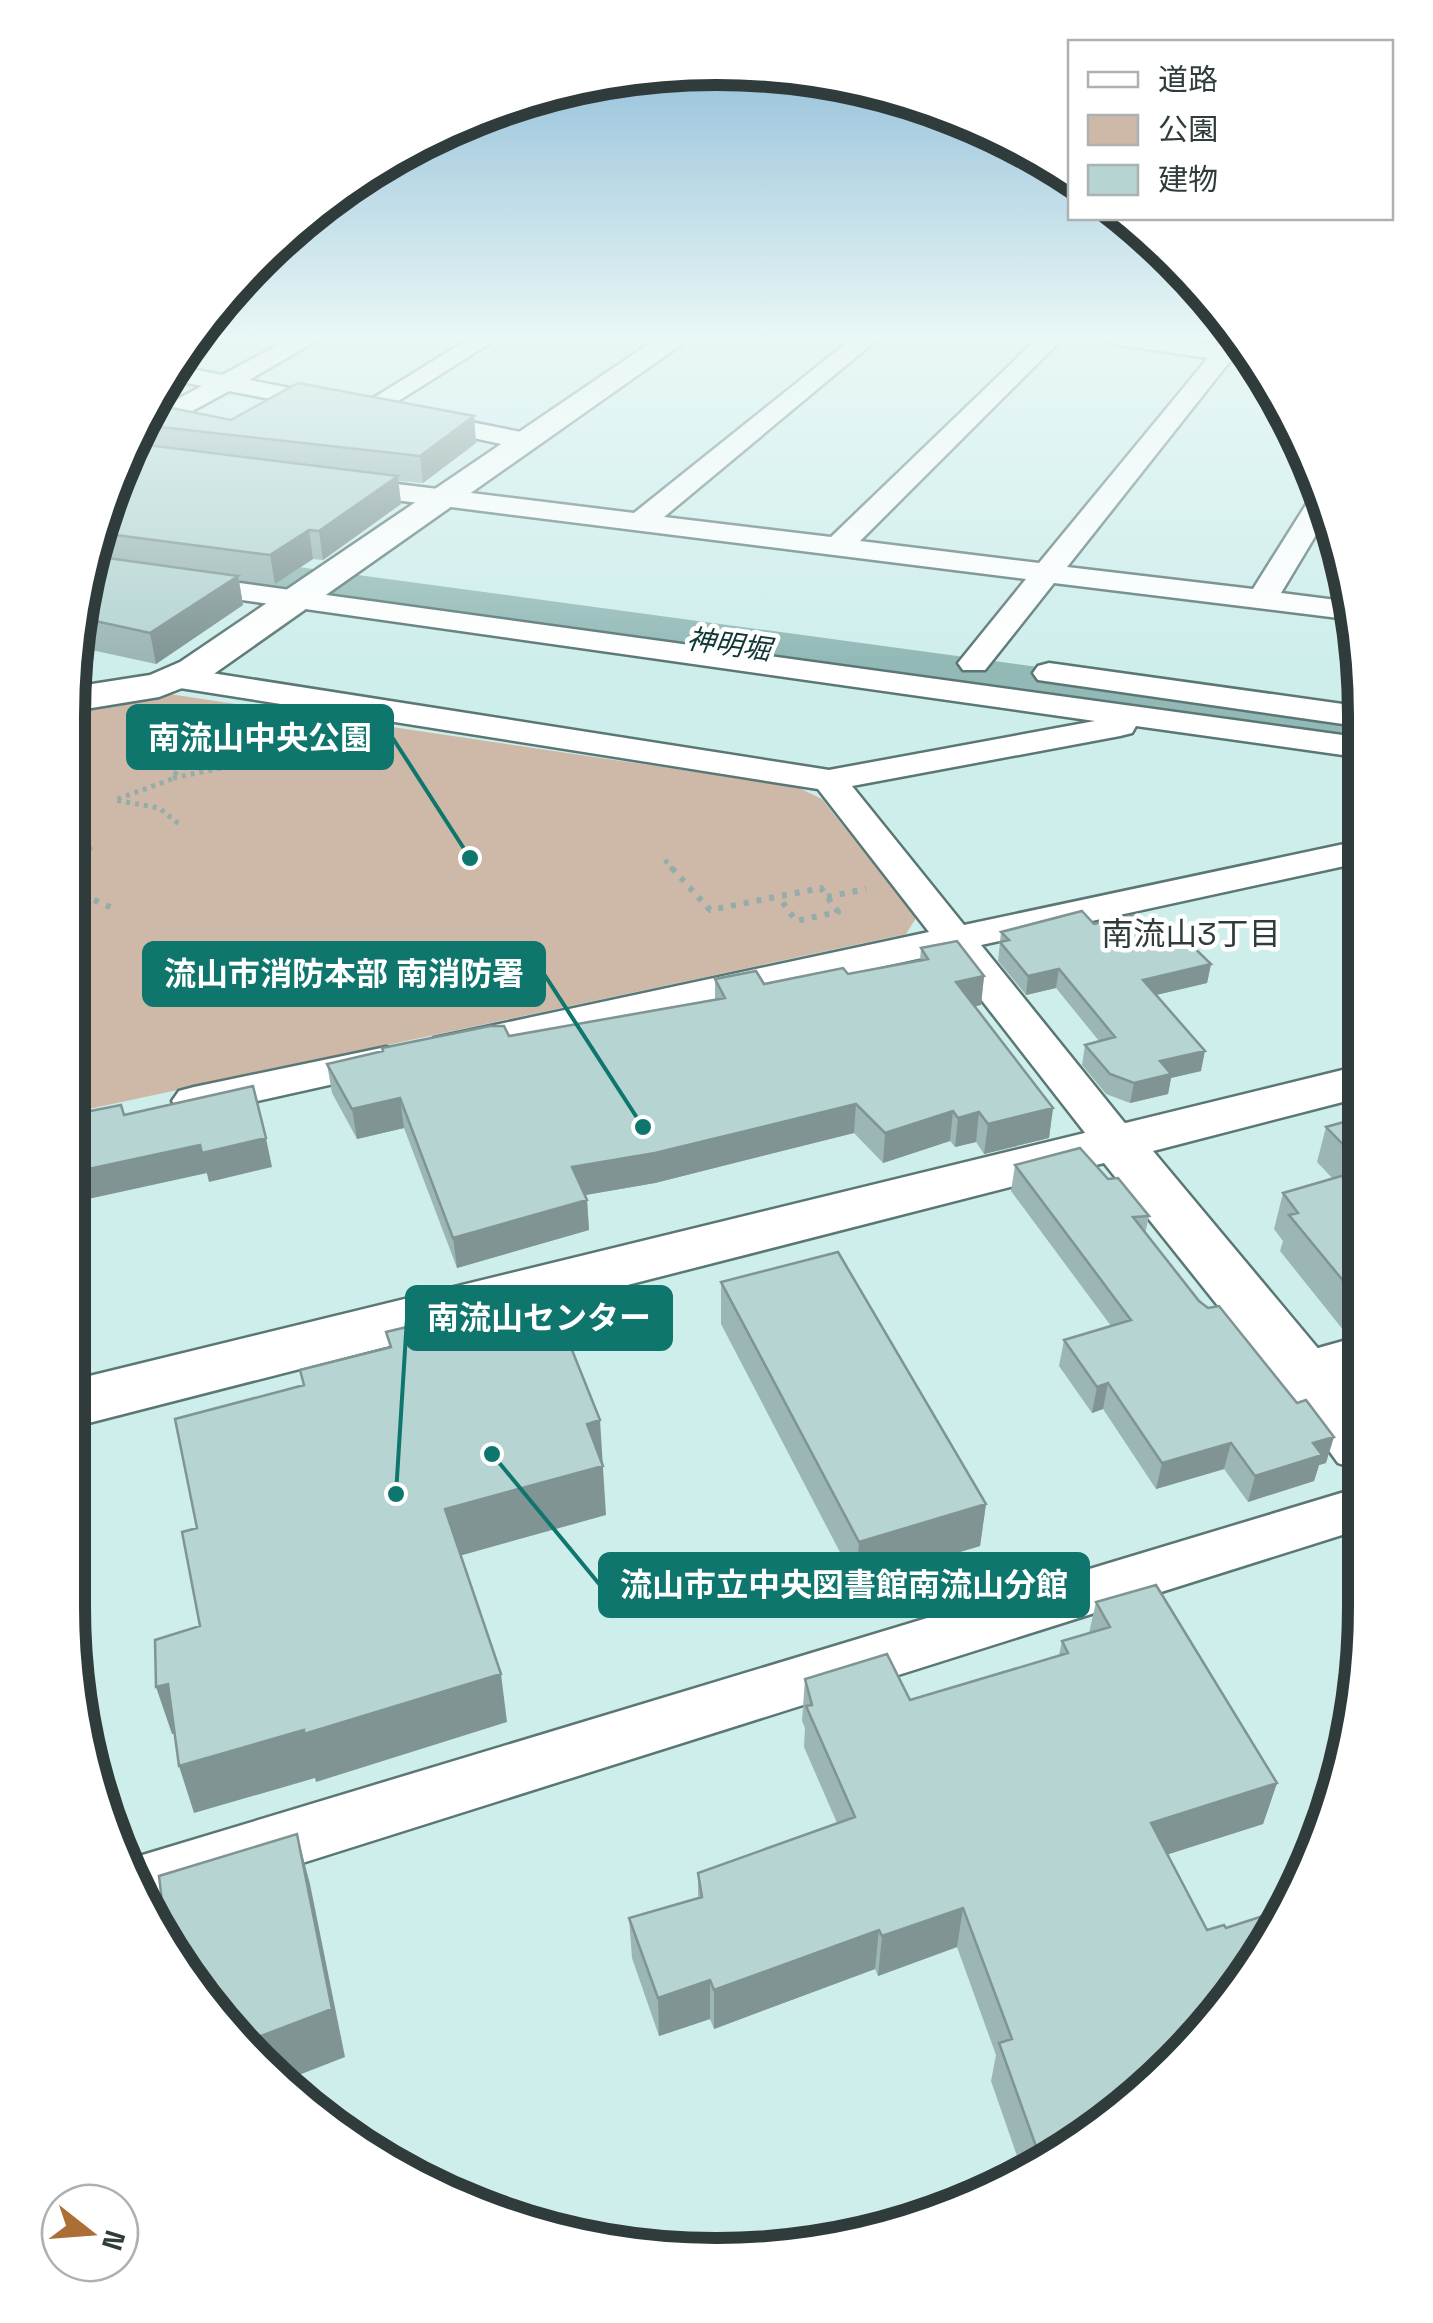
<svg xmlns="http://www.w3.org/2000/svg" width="1433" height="2323" viewBox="0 0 1433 2323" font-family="'Space Grotesk','Noto Sans JP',sans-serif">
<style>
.green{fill:#ceb8a7}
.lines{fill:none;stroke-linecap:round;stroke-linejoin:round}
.river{fill:#92b9b6;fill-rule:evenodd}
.minor-casing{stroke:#5a7775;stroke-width:5}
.tertiary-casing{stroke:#5a7775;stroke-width:5}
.path-far1{stroke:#94adac;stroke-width:5;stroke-dasharray:4 5;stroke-linecap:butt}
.path{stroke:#94adac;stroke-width:6;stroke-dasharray:5 8;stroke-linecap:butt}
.minor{fill:#fff;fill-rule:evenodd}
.tertiary{fill:#fff;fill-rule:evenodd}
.wall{fill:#9cb6b5}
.shaded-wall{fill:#7f9493}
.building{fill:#b5d4d2;stroke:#7f9493;stroke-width:2.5}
.labels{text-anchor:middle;stroke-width:9;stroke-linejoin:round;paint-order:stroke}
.far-water-label{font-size:28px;font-style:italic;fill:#113735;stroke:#fff}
.neighbourhood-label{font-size:32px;fill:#303c3c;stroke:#fff}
.rim{fill:none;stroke:#303c3c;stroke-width:12}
.leader{fill:none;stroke:#0f766e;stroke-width:4}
.callout-dot{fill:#0f766e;stroke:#fff;stroke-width:4}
.callout{fill:#0f766e;stroke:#0f766e;stroke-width:4}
.callout-label{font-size:32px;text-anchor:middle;font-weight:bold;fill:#fff}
</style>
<rect width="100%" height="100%" fill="#ceeeec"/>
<!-- green -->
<path class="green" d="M169,694L797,787L822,799L916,918L906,934L70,1113L73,710Z"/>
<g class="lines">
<!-- river -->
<path class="river" d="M151,547L1364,711V753L130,578L121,565L130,552Z"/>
<defs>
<path id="minor" d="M294,337H323L249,380L346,399L350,404L346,409L337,412L229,391L148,435L135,437L148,415L202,386L168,379L176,366L222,375Z
M472,337H500L376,415L367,418L354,410Z
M854,337H880L664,517L831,537L1039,337H1064L860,541L1039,563L1208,358L1115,344L1103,337H1162L1246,349L1254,361H1230L1067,567L1253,589L1309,500L1320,492L1329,513L1281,593L1352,602L1355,620L1054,583L985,670H963L958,663L1026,579L339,493L325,485L339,477L634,513Z
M415,411L526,433L539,441L526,449L406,424L402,419L406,414Z
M182,575L1364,738V758L1136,726L1132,733L1120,736L852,786L964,925L1363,840V862L981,945L1132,1132L1138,1142L1132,1152L1116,1156L1100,1152L945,953L449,1060L434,1056L428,1047L434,1038L929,932L818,789L180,688L169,685L164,678L169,671L180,668L829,770L1095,721L171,590L167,584L171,578Z
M1049,663L1364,707V727L1038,680L1033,673L1038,666Z
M386,1047L401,1051L407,1060L401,1069L194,1115L179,1111L172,1101L179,1091L194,1087Z
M1361,1336V1372L1304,1389L1286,1383L1279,1370L1286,1357Z
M1361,1487V1529L153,1910L126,1860Z"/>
<path id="tertiary" d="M659,337H692L208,678L159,697L73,711V687L150,675L180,662Z
M1363,1065L1362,1097L1153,1151L1361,1400V1471L1338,1463L1282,1386L1104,1163L69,1428V1381Z"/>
</defs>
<!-- minor casing -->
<use href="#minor" class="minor-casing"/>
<!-- tertiary casing -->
<use href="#tertiary" class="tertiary-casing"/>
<!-- path-far1 -->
<path class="path-far1" d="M160,725L181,728L192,748L172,779L115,800L159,808L180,825
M173,778L240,764
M72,827L84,834L90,849L82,871
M665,860L674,871"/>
<!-- path -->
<path class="path" d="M83,868L80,875L85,896L117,910
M672,868L710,910L821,888L838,912L796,921L779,897
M827,897L866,889"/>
<!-- minor -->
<use href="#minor" class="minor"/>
<!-- tertiary -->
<use href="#tertiary" class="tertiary"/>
</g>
<!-- wall -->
<path class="wall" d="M153,406L231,420L474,416L476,443L423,483L398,481L401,504L323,560L313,559L275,584L239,580L243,605L156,664L73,646V632L117,469Z
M1094,924L1140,934L1211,964L1207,983L1156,995L1201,1071L1171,1078L1168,1094L1130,1103L1106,1094L1082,1065L1085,1045L1099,1041L1056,988L1026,995L998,961L1001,932Z
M921,948L984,976L981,1005L974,1006L1053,1108L1049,1138L984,1154L976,1142L955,1147L950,1141L883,1163L854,1133L655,1183L585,1195L587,1200L589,1230L457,1268L404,1128L357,1139L332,1093L327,1064L509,1036L715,999V979L764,984L848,974L920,960Z
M1362,1117L1361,1334L1360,1332L1348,1336L1280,1251L1283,1241L1274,1229L1283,1193L1333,1179L1317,1162L1326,1127Z
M1015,1165L1108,1179L1149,1216L1145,1234L1326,1463L1319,1465L1314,1481L1248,1502L1224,1469L1156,1489L1103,1409L1092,1413L1059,1366L1064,1340L1111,1326L1011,1191Z
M721,1282L986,1504L980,1546L856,1583L721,1324Z
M1096,1602L1277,1783L1263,1824L1168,1854L1078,2146L1023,2173L991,2081L996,2055L957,1947L878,1976L875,1969L714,2029L710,2019L659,2036L632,1958L629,1918L698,1898V1873L837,1823L804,1747L805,1728L802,1721L805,1679L910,1700L1059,1655L1062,1641L1089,1633Z"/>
<!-- shaded-wall -->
<path class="shaded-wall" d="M474,416L476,443L423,483L420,456Z
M398,476L401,504L323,560L319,531Z
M309,530L313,559L275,584L270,555Z
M238,576L243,605L156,664L150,633Z
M1211,964L1207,983L1139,999L1143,980Z
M1059,969L1056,988L1026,995L1028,976Z
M984,976L981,1005L953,1011L956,982Z
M1205,1051L1201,1071L1171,1078L1168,1094L1130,1103L1134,1083L1160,1061Z
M400,1098L404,1128L357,1139L352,1109Z
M856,1104L854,1133L655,1183L574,1197L572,1167Z
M1053,1108L1049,1138L984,1154L988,1124Z
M953,1111L950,1141L883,1163L885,1133Z
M979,1112L976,1142L955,1147L958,1118Z
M266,1138L272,1167L209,1182L202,1153Z
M200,1145L207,1173L70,1203V1173Z
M587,1200L589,1230L457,1268L453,1238Z
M1362,1299L1360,1332L1348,1336L1359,1300Z
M1108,1383L1103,1409L1092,1413L1097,1387Z
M600,1420L606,1515L452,1558L445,1509L587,1424Z
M1334,1437L1326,1463L1319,1465L1314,1481L1248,1502L1255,1476L1313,1443Z
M1231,1443L1224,1469L1156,1489L1162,1463Z
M986,1504L980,1546L856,1583L859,1542Z
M501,1674L507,1722L316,1782L315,1778L194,1813L179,1766Z
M168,1684L183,1732L172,1734L156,1687Z
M1277,1783L1263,1824L1141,1863L1151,1823Z
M297,1834L310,1884L345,2057L286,2080L245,2042Z
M963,1908L957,1947L878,1976L882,1936Z
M879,1930L875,1969L714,2029V1990Z
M710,1980V2019L659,2036L658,1998Z"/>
<!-- building -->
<path class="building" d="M298,383L474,416L420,456L142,425L153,406L157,405L231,420Z
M131,443L398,476L319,531L309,530L270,555L100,533L117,469Z
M93,556L238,576L150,633L77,617Z
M1082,911L1094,924L1136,915L1140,934L1175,929L1211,964L1143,980L1205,1051L1160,1061L1171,1074L1134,1083L1110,1074L1085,1045L1115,1037L1059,969L1028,976L1000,942L1009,940L1001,932Z
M957,941L984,976L956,982L1053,1108L988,1124L979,1112L958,1118L953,1111L885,1133L856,1104L655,1153L572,1167L587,1200L453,1238L400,1098L352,1109L327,1064L383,1051L382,1048L490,1026H504L509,1036L725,998L715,979L756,971L764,984L843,968L848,974L928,959L921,948Z
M253,1086L266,1138L202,1153L200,1145L70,1173V1115L121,1105L124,1115Z
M1362,1117V1164L1326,1127Z
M1080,1148L1108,1179L1118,1178L1149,1216L1133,1217L1199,1301L1208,1308L1219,1306L1297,1403L1306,1400L1334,1437L1313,1443L1322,1455L1255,1476L1231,1443L1162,1463L1108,1383L1097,1387L1064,1340L1131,1320L1015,1165Z
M1362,1170V1299L1359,1300L1289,1215L1298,1213L1283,1193Z
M838,1252L986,1504L859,1542L721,1282Z
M532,1297L549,1334L564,1330L600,1420L587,1424L603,1466L445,1509L501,1674L304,1734V1730L179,1766L168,1684L156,1687L155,1640L200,1626L182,1532L197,1528L175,1419L304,1385L300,1370L391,1347L386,1332Z
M1156,1585L1277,1783L1151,1823L1207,1930L1224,1925L1226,1928L1285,1909L1232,2001L1078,2146L1042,2163L999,2043L1012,2039L963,1908L882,1936L879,1930L714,1990L710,1980L658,1998L629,1918L702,1897L698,1873L855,1817L806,1706L812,1705L805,1679L887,1654L910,1700L1068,1653L1062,1641L1110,1627L1096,1602Z
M297,1834L332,2009L245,2042L201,2001L166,1936L159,1876Z"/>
<!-- sky -->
<linearGradient id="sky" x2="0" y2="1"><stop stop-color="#85b6d4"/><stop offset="0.51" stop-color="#e9f7f6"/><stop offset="1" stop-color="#e9f7f6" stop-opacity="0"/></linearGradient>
<rect width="1433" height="662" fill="url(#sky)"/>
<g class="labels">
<!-- far-water labels -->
<g class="far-water-label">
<text transform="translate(729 644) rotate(8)" y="10">神明堀</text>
</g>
<!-- neighbourhood labels -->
<g class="neighbourhood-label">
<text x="1191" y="945">南流山3丁目</text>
</g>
</g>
<!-- crop -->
<path d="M0 0H1433V2323H0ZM716 85H717A631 631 0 0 1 1348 716V1607A631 631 0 0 1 717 2238H716A631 631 0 0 1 85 1607V716A631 631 0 0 1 716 85Z" fill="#fff" fill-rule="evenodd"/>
<path class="rim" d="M716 85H717A631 631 0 0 1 1348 716V1607A631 631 0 0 1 717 2238H716A631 631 0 0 1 85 1607V716A631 631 0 0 1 716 85Z"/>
<!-- callouts -->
<path class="leader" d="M470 858L392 737M643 1127L544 974M396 1494L407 1318M492 1454L600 1585"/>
<g class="callout-dot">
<circle cx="470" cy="858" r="10"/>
<circle cx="643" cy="1127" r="10"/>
<circle cx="396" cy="1494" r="10"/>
<circle cx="492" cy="1454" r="10"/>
</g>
<g class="callout">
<rect x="128" y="706" width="264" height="62" rx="10"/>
<rect x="144" y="943" width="400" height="62" rx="10"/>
<rect x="407" y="1287" width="264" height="62" rx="10"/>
<rect x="600" y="1554" width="488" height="62" rx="10"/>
</g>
<g class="callout-label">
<text x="260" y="749">南流山中央公園</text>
<text x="344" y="985">流山市消防本部 南消防署</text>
<text x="539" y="1329">南流山センター</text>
<text x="844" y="1596">流山市立中央図書館南流山分館</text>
</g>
<!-- legend -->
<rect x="1068" y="40" width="325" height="180" fill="#ffffff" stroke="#acb1b1" stroke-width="2.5"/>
<rect x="1088" y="72" width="50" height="15" fill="#ffffff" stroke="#acb1b1" stroke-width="2.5"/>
<text x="1158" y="90" font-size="30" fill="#303c3c">道路</text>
<rect x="1088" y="115" width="50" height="30" fill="#ceb8a7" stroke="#acb1b1" stroke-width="2.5"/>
<text x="1158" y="140" font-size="30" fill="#303c3c">公園</text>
<rect x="1088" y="165" width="50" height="30" fill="#b5d4d2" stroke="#acb1b1" stroke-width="2.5"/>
<text x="1158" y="190" font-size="30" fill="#303c3c">建物</text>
<!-- north arrow -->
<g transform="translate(90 2233) rotate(107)"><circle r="48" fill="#ffffff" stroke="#acb1b1" stroke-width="2.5"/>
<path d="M0-8L18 38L0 25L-18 38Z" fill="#ad6e35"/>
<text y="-15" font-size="28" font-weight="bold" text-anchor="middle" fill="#303c3c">N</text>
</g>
</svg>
